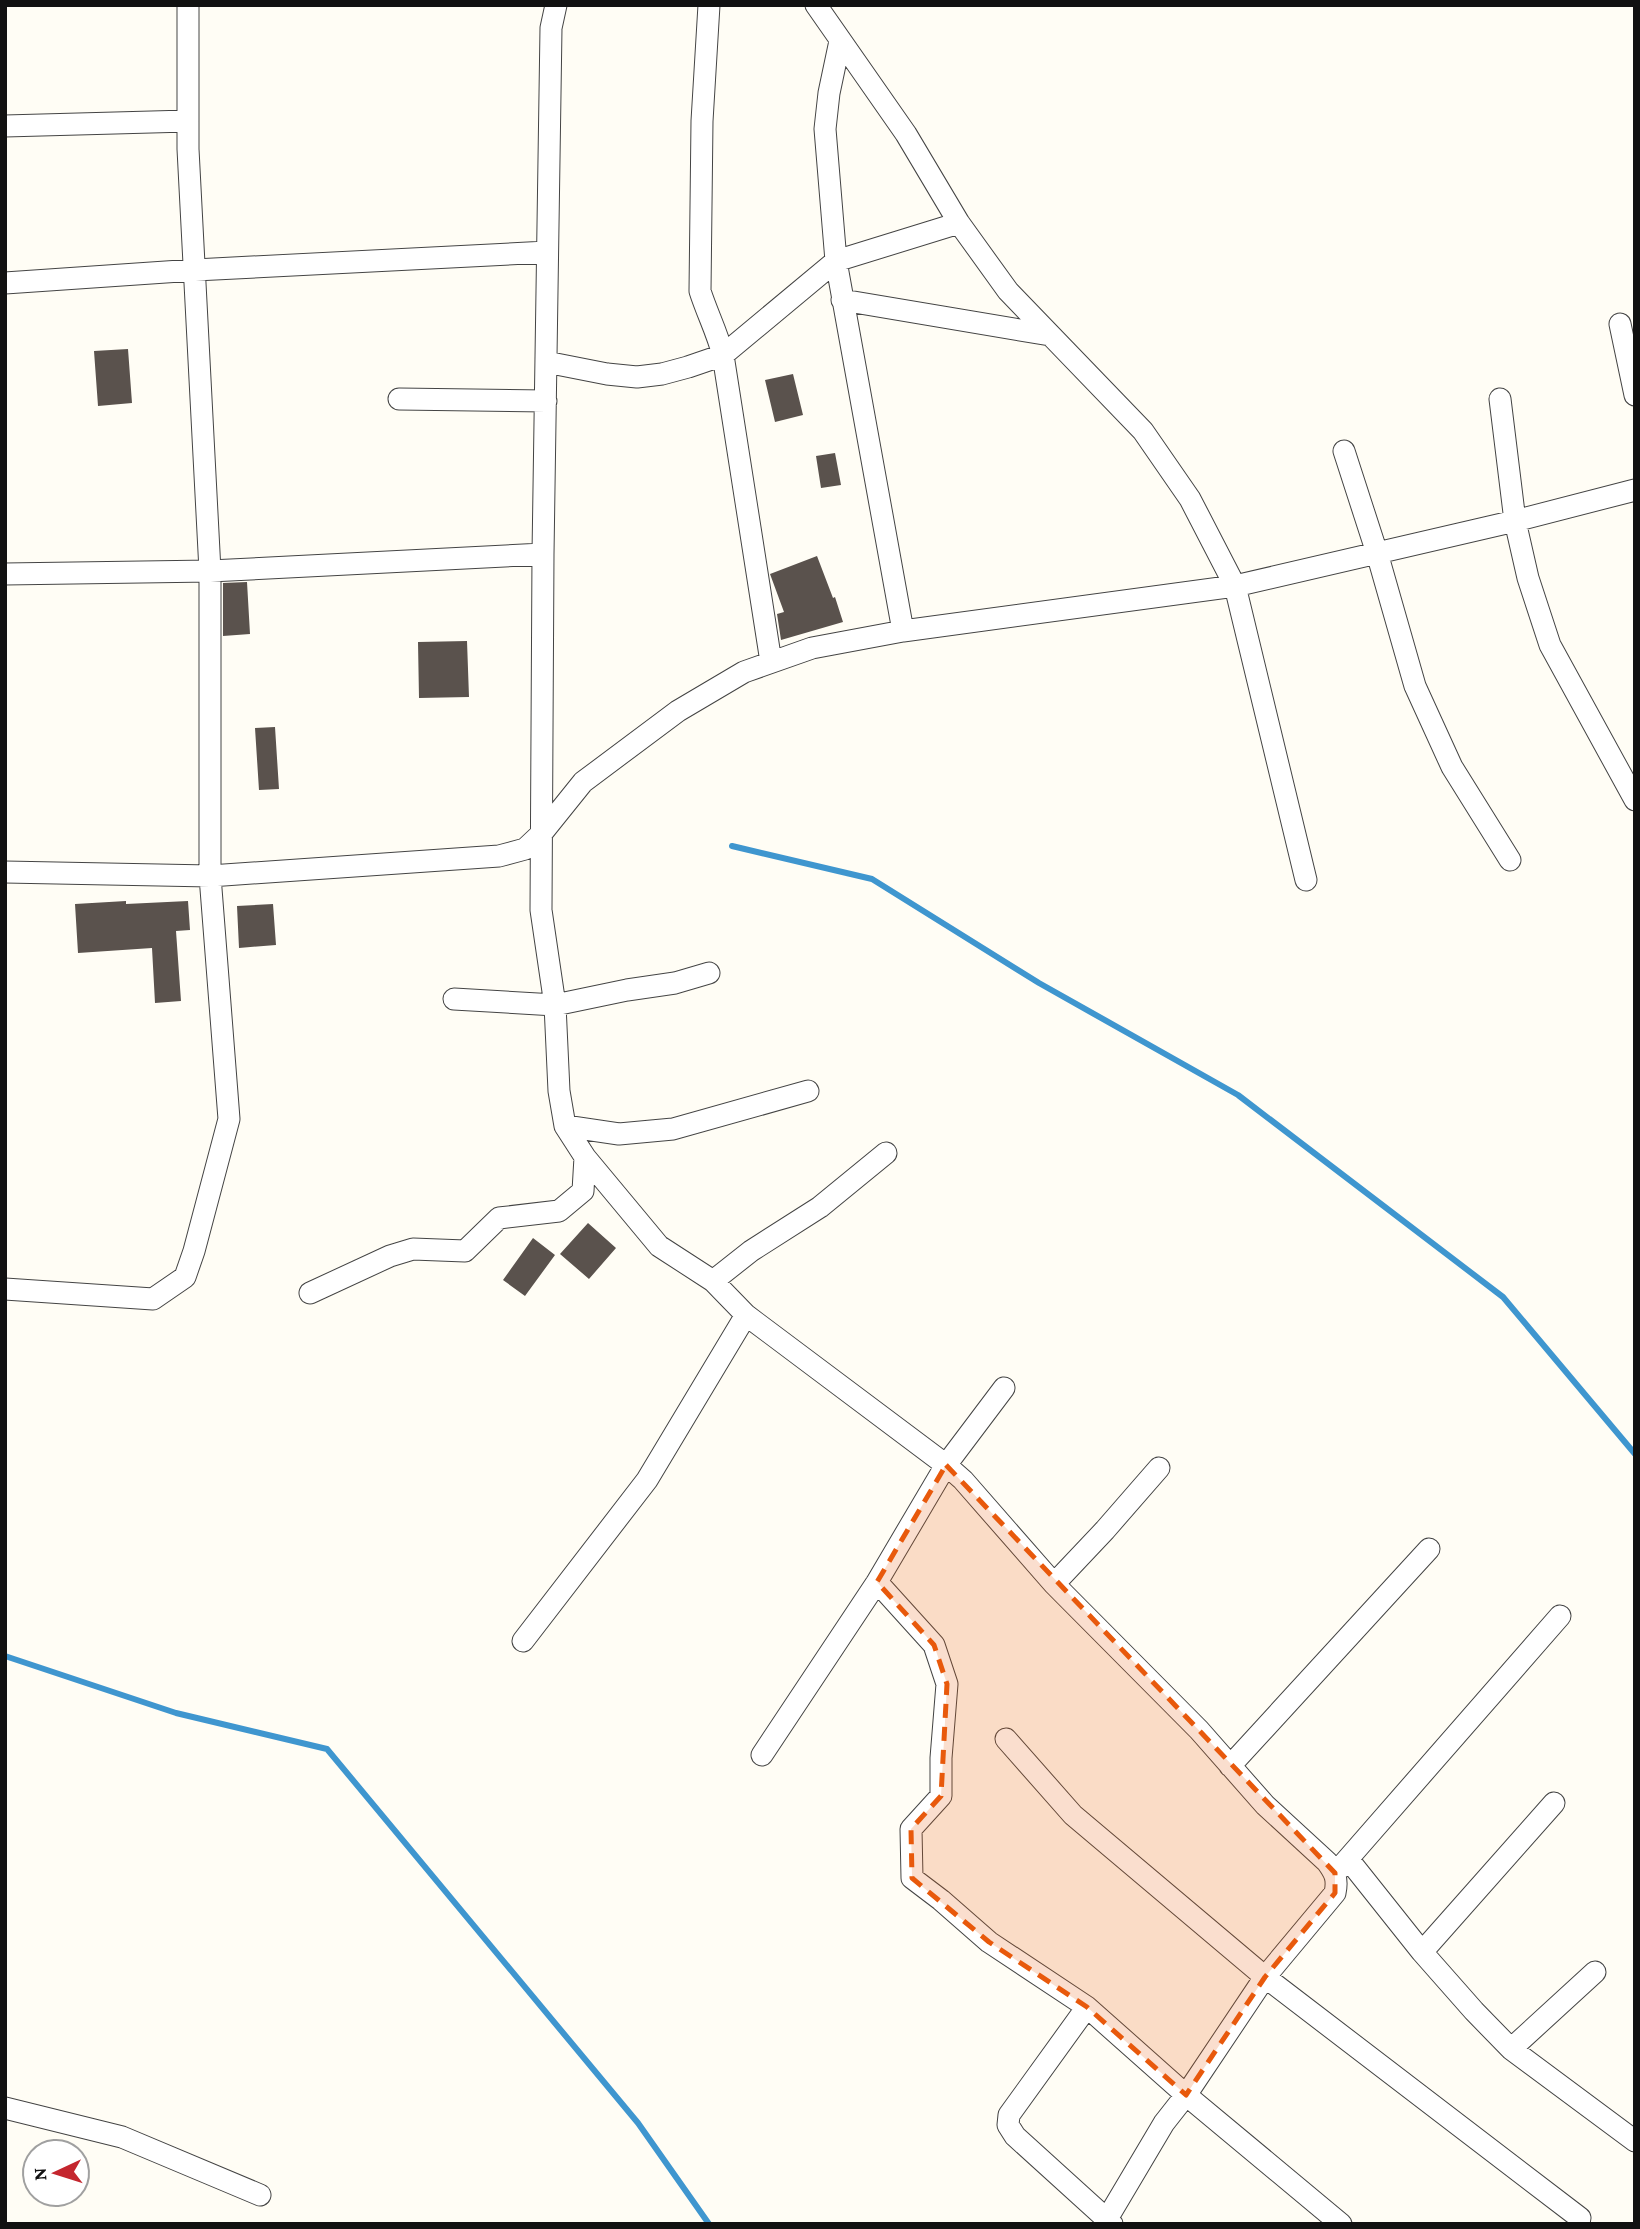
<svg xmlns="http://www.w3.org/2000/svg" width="1640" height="2229" viewBox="0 0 1640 2229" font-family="'Crimson Pro',serif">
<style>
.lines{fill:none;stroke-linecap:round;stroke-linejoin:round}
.stream{stroke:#3f96cf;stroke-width:6}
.building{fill:#5a524d}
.minor-casing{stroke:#444;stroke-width:23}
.minor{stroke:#fff;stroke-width:21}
.marked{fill:#e8590c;fill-opacity:0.2;stroke:#e8590c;stroke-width:5;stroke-dasharray:14 9;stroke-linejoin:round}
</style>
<rect width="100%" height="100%" fill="#fffdf5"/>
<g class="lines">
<!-- stream -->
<path class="stream" d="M732,846L872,879L1039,983L1238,1095L1503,1297L1635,1454
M5,1656L176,1713L327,1749L638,2123L709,2224"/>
</g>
<!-- building -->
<path class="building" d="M128,349L132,403L98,406L94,351Z
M793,374L803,415L775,422L765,380Z
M835,453L841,485L821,488L816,456Z
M817,556L833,598L835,597L843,622L781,640L777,614L784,612L770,574Z
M247,582L250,634L223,636V583Z
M467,641L469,697L419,698L418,642Z
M275,727L279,789L259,790L255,728Z
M126,901V904L188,901L190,930L176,931L181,1001L155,1003L152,948L78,953L75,904Z
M273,904L276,945L239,948L237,906Z
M588,1223L616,1248L589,1279L560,1254Z
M533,1238L555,1255L525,1296L503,1280Z"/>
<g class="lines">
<defs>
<path id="minor" d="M556,5L551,28L543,554L541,910L555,1005L559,1091L565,1126L585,1157L659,1246L713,1281L746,1315L946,1465L963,1480L1054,1584L1199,1730L1265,1805L1327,1862C1335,1873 1338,1879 1335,1893L1265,1977L1186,2095L1164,2123L1104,2224
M709,5L702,121L700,291C707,313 717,332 723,355L771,662
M816,5L906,134L959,223L1008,291L1143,431L1190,499L1235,586L1306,880
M840,41L829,93L825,129L836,261L903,631
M5,126L188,121
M5,283L195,270L547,252
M842,300L1050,335
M1620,324L1635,395
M546,362L607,374L637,377L662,374L688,367L723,355L836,261L959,223
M399,399L546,401
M1500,399L1515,521L1528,578L1550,645L1635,800
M1344,451L1377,553L1415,686L1452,767L1510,860
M5,574L210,571L543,554
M5,872L210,876L499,856L525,849L542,833L583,782L678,711L744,672L812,648L903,631L1235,586L1515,521L1635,490
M454,999L555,1005L627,990L675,983L709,973
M565,1126L619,1134L673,1129L808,1091
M713,1281L751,1251L820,1207L886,1153
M5,1289L153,1299L185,1277L194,1251L229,1119L210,876V571L188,149V5
M310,1293L390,1256L413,1249L465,1251L499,1218L559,1211L583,1191L585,1157
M877,1582L934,1645L947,1684L941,1758V1796L911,1829L912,1878L941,1900L989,1942L1087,2007L1186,2095L1341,2224
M1054,1584L1105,1530L1159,1468
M523,1641L647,1480L746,1315
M1006,1739L1073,1815L1265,1977L1580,2218
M762,1755L877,1582L946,1465L1004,1388
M1230,1766L1429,1549
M1348,1859L1422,1952L1474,2011L1511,2049L1635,2141
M1339,1869L1560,1616
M1422,1952L1554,1803
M1087,2007L1009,2115L1008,2125L1015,2136L1112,2224
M1511,2049L1595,1972
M5,2108L122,2137L260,2195"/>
</defs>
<!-- minor casing -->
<use href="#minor" class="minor-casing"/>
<!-- minor -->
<use href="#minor" class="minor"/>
</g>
<!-- marked area -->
<path class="marked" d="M946,1465L1335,1873V1893L1265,1977L1186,2095L1087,2007L989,1942L912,1878L911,1829L941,1796L947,1684L934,1645L877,1582Z"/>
<!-- border -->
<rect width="1640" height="2229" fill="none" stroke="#111111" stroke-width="14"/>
<!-- north arrow -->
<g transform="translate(56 2173) rotate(266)"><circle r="33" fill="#ffffff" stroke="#a0a0a0" stroke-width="2"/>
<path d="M0-5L12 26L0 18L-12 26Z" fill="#c4262e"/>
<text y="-10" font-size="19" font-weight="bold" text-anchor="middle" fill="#111111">N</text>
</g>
</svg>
